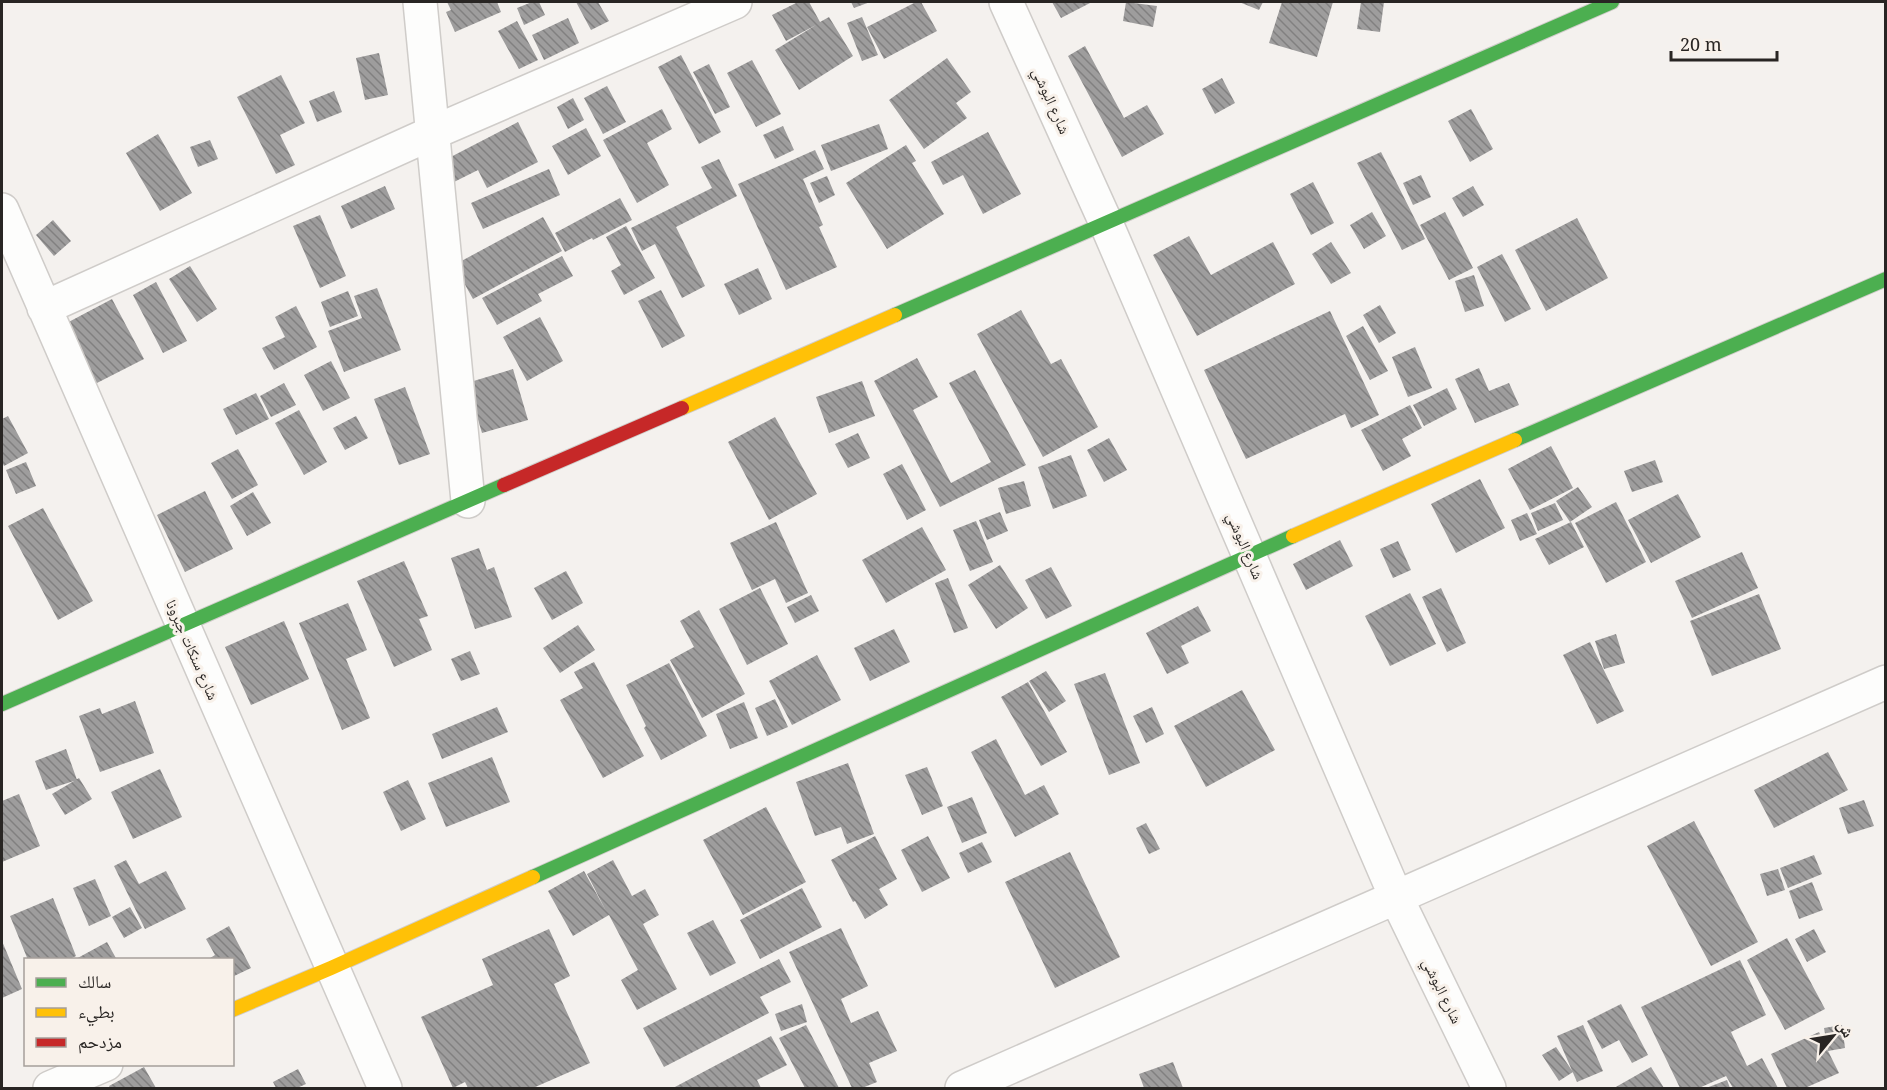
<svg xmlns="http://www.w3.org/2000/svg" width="1887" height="1090" viewBox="0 0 1887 1090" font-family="'Noto Serif','Noto Naskh Arabic',serif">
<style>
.building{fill:url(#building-back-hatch)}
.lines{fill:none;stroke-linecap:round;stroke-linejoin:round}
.street-casing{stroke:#cfccc9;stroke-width:36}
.fast-casing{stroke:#cfccc9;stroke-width:16}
.slow-casing{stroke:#cfccc9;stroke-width:16}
.jam-casing{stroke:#cfccc9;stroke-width:16}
.street{stroke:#fdfdfc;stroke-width:33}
.fast{stroke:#4caf50;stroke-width:14}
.slow{stroke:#ffc107;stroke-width:14}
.jam{stroke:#c62828;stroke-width:14}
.labels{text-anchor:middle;stroke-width:6;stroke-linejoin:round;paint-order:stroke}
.street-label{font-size:15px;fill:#282523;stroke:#f8f1ea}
</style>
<defs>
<pattern id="building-back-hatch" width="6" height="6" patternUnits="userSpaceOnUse" patternTransform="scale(1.5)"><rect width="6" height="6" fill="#9e9d9d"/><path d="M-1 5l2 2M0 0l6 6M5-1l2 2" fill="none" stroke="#818080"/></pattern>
</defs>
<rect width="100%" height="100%" fill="#f4f1ee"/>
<!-- building -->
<path class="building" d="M447,2H497L501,12L455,32L446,12L451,10Z
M532,2H539L545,15L524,25L517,8Z
M576,2H598L609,21L591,30Z
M798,2H809L820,22L829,17L853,56L799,90L775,50L816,25L786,41L772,15Z
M851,2H870L854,8Z
M916,2H921L937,31L884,59L867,27Z
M1052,2H1092L1061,18Z
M1126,2L1157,6L1153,27L1123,21Z
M1239,2H1263L1259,10Z
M1282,2H1333L1317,57L1269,43Z
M1361,2H1384L1380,32L1357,29Z
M862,17L878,55L862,61L847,23Z
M568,18L579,43L544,60L532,35Z
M517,21L538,60L519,69L498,31Z
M1085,46L1124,118L1147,105L1164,134L1122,157L1068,56Z
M379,53L388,95L365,100L356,58Z
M681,55L721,132L699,144L658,67Z
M947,58L971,92L956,103L967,118L924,149L889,100Z
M752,60L781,114L756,127L727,73Z
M709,64L730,107L715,114L693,72Z
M281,75L305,123L280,135L295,165L276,174L237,97Z
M1222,78L1235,103L1215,114L1202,89Z
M607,86L626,122L603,134L584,98Z
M334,91L342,112L317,122L309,101Z
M573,98L584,120L568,129L557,107Z
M662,109L672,129L647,143L669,185L637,203L603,140Z
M1471,109L1493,149L1470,162L1448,121Z
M518,122L538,162L487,188L478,170L452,183L441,162Z
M879,124L888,149L831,171L821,145Z
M783,126L794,150L775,159L763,135Z
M586,128L601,156L568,175L552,146Z
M988,132L1021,194L983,214L963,175L943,185L931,162Z
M158,134L192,193L160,211L126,153Z
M210,140L218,159L198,167L190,147Z
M906,145L916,161L912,163L944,214L887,249L846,183Z
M815,150L824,169L803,179L823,225L819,227L837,267L786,290L738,184Z
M1381,152L1425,239L1402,250L1357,163Z
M719,159L737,196L676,227L705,286L682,298L655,244L642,251L631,228L712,188L701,167Z
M549,169L560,195L483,229L471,203Z
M1421,175L1431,197L1413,205L1403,183Z
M827,176L835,195L819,203L810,183Z
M1313,182L1334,223L1311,235L1290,194Z
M385,186L395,209L351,229L341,206Z
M1473,186L1484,205L1463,217L1452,198Z
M620,198L632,220L593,240L592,238L565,252L555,233Z
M1372,212L1386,236L1364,249L1350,225Z
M1445,212L1473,268L1449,280L1420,225Z
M320,215L346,276L320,288L293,226Z
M543,217L562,251L473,299L454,265Z
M1577,218L1608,278L1546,311L1515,250Z
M53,220L71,241L54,256L36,235Z
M626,226L655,278L624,295L611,271L621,265L606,237Z
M1189,236L1211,275L1273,242L1295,284L1197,336L1153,255Z
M1331,242L1351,273L1331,284L1312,254Z
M1502,254L1531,309L1505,322L1477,267Z
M562,256L573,276L538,294L542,301L497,325L482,298Z
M190,266L217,309L197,322L169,279Z
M758,268L772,299L739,315L724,284Z
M1474,275L1484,306L1465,312L1455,281Z
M156,282L187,341L163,353L133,295Z
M377,288L401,350L344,372L328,331L362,318L354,296Z
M661,290L685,336L662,348L638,301Z
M348,291L358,316L330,327L321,302Z
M112,299L144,359L95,384L63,325Z
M1380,305L1396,333L1379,343L1363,315Z
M296,306L317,347L274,370L262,348L285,337L275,317Z
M1021,310L1051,364L1061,359L1098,427L1043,457L977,334Z
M1330,311L1379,415L1351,428L1345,414L1246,459L1204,370Z
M540,317L563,361L527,381L503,337Z
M1363,326L1388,371L1370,380L1346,336Z
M1415,347L1432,388L1408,397L1392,357Z
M917,358L938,397L913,410L951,483L991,462L949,383L975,370L1026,465L940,507L874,381Z
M331,361L350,398L323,411L304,375Z
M1479,368L1489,391L1509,383L1519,405L1475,423L1455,379Z
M513,369L528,420L482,433L467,383Z
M862,381L875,416L829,433L816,397Z
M284,383L296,405L271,417L260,396Z
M405,387L430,454L399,465L374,399Z
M1447,388L1457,409L1424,426L1413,405Z
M256,393L269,419L236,435L223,409Z
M1410,405L1422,428L1402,439L1411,456L1383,471L1361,430Z
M299,410L327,462L304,475L275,423Z
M8,416L28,453L4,466L2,462V419Z
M356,416L368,438L345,450L333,428Z
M775,417L817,494L769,520L728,442Z
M858,433L870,458L848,468L835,444Z
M1109,438L1127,470L1104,482L1087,450Z
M1551,446L1573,488L1530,510L1508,469Z
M238,449L258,485L232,499L211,463Z
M1071,455L1087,496L1053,509L1038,467Z
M1655,460L1663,482L1632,492L1624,471Z
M26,462L36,486L16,494L6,470Z
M902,464L926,510L907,520L883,474Z
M1480,479L1505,528L1456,553L1431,504Z
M1024,481L1031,506L1006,514L998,488Z
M1578,487L1592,507L1570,522L1556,501Z
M205,491L233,549L185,572L157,515Z
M253,492L271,523L247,536L230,506Z
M1678,494L1701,537L1651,563L1628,520Z
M1616,502L1646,562L1606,583L1575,523Z
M1555,503L1563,520L1538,531L1531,513Z
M43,508L93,601L58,620L8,526Z
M1000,512L1008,531L987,540L979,520Z
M1527,513L1537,534L1520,541L1511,520Z
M976,521L993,562L970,571L953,530Z
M776,522L808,593L786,603L775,579L752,590L730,543Z
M1571,522L1584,547L1549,565L1535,539Z
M922,527L946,570L886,603L862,560Z
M1340,540L1353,566L1306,590L1293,564Z
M1398,541L1411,570L1393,578L1380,549Z
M479,548L487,570L494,567L512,617L475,629L451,558Z
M1742,552L1758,588L1692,618L1675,581Z
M404,561L428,616L419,619L432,650L394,667L357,581Z
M1000,565L1028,608L996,629L968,585Z
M1051,567L1072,606L1046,619L1025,580Z
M566,571L583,603L552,620L534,588Z
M948,578L968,628L954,633L935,583Z
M760,588L788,644L747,665L719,609Z
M1441,588L1466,643L1447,652L1422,597Z
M1410,593L1436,644L1390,666L1365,616Z
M1759,594L1781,649L1712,676L1690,621Z
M811,595L819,611L795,623L787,607Z
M348,603L367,650L346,659L370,718L342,730L299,623Z
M1198,606L1211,631L1181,646L1189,663L1167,674L1146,633Z
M699,610L745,694L702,718L670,660L694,647L680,621Z
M284,621L309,679L251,705L225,647Z
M578,625L595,650L560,673L543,648Z
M894,629L910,662L870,681L854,648Z
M1616,634L1625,663L1604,669L1595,641Z
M1590,642L1624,711L1597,724L1563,655Z
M470,651L480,674L461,681L451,659Z
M817,655L841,700L792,725L769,681Z
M594,662L644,756L603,778L560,700L583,688L574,672Z
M669,663L707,736L661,760L644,728L646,726L626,685Z
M1046,671L1066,701L1049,712L1029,681Z
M1105,673L1140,763L1109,775L1074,684Z
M1028,682L1067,752L1041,766L1001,697Z
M1242,690L1275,750L1206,787L1174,726Z
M775,699L788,727L767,736L755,708Z
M135,701L154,753L100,772L79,716L100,708L102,714Z
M744,702L758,738L730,749L716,714Z
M497,707L508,732L442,759L432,734Z
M1152,707L1164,734L1146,743L1133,716Z
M996,739L1025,795L1044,785L1059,814L1015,837L971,752Z
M66,749L77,780L46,790L35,761Z
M1828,752L1848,790L1774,828L1754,790Z
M492,757L510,802L446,827L428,783Z
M848,763L874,834L847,844L841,827L815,836L796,782Z
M927,767L943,806L922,815L905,775Z
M160,769L182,817L133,839L111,792Z
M79,778L92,799L65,815L52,794Z
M408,780L426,819L401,831L383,792Z
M19,794L40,846L2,862V801Z
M972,797L987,833L962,843L947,807Z
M1864,800L1874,826L1848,834L1839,808Z
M766,807L806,882L743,915L703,840Z
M1694,821L1758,942L1711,966L1647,846Z
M1146,823L1160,849L1149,854L1136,828Z
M875,836L897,879L879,889L888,905L865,919L855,901L853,902L831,860Z
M928,836L950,878L922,892L901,850Z
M982,842L992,862L968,873L959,853Z
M1070,852L1120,957L1055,988L1005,882Z
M1814,855L1822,874L1788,888L1780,868Z
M126,860L139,884L166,871L186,909L145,929L114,866Z
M613,860L632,896L645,889L659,915L643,924L677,989L637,1010L621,980L638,970L609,915L573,936L548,891L584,871L606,911L587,874Z
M1778,869L1785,890L1767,896L1760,874Z
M95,879L111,916L89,926L73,888Z
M1812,882L1823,910L1799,919L1789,891Z
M802,888L822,927L760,959L740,920Z
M53,898L76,956L68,960H28L10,916Z
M130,907L142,928L124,938L112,917Z
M713,920L736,963L710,976L687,933Z
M229,926L251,968L232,977V960H207L215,955L206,939Z
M841,928L868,986L841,999L851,1023L878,1011L897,1051L869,1063L877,1082L862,1088H852L789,952Z
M549,929L570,976L554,984L590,1063L533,1088H468L465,1082L453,1088L421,1017L493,985L482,959Z
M1814,929L1826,952L1807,962L1795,939Z
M1787,938L1825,1009L1785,1030L1747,960Z
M2,941L22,989L2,998Z
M107,942L117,960H74Z
M779,959L791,982L760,997L769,1013L664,1067L643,1028Z
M1740,960L1766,1015L1731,1032L1747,1066L1762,1058L1778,1088H1733L1726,1076L1699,1088H1680L1641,1007Z
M802,1004L807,1022L781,1031L775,1014Z
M1621,1004L1648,1055L1632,1063L1619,1040L1602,1049L1587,1021Z
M806,1025L839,1088H805L779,1038Z
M1583,1025L1603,1071L1577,1082L1557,1036Z
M1842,1025L1845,1048L1828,1051L1839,1073L1805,1088H1787L1771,1054L1819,1032L1828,1051L1824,1028Z
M771,1036L787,1065L757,1080L761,1088H673Z
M1556,1047L1573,1072L1559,1081L1542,1055Z
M1173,1062L1183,1088H1144L1139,1074Z
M144,1067L156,1088H110L109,1086Z
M1651,1067L1664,1088H1614Z
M298,1069L306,1084L297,1088H276L273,1082Z
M1727,1080L1730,1088H1706Z"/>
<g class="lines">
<defs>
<path id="street" d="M420,2L468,501
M1006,2L1106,223L1396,897L1489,1088
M2,210L385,1088
M44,308L432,133L735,2
M50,1088L106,1064
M962,1088L1886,682"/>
<path id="fast" d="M895,315L1612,2
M1515,440L1886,279
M2,704L504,485
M533,877L1293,536"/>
<path id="slow" d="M682,408L895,315
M1293,536L1515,440
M232,1010L331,968L533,877"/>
<path id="jam" d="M504,485L682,408"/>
</defs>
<!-- street casing -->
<use href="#street" class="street-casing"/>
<!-- fast casing -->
<use href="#fast" class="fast-casing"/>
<!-- slow casing -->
<use href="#slow" class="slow-casing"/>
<!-- jam casing -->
<use href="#jam" class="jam-casing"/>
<!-- street -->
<use href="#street" class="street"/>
<!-- fast -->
<use href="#fast" class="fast"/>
<!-- slow -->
<use href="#slow" class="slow"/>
<!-- jam -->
<use href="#jam" class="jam"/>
</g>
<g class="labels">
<!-- street labels -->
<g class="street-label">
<text transform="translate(1051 101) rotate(66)" y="5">شارع البوشي</text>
<text transform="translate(1245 546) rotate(67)" y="5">شارع البوشي</text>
<text transform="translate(192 650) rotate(66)" y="5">شارع سنكات جبرونا</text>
<text transform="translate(1442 991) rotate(64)" y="5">شارع البوشي</text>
</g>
</g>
<!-- border -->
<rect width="1887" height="1090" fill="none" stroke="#282523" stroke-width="6"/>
<!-- legend -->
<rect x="24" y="958" width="210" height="108" fill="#f8f1ea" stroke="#a59f9a" stroke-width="1.5"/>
<rect x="36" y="978" width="30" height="9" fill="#4caf50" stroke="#a59f9a" stroke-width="1.5"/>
<text x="78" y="988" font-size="18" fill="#282523">سالك</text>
<rect x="36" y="1008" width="30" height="9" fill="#ffc107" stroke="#a59f9a" stroke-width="1.5"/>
<text x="78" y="1018" font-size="18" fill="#282523">بطيء</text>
<rect x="36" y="1038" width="30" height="9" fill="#c62828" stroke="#a59f9a" stroke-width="1.5"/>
<text x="78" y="1048" font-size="18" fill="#282523">مزدحم</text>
<!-- north arrow -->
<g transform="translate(1833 1036) rotate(60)" stroke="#f8f1ea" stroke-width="4.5" paint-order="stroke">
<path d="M0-4.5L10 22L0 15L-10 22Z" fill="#282523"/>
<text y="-9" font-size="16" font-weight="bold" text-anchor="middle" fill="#282523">ش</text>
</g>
<!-- scale -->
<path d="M1671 51v9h106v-9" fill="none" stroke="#282523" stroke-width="3"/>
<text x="1680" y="51" font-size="18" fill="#282523" stroke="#f8f1ea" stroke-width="4.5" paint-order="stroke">20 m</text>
</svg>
